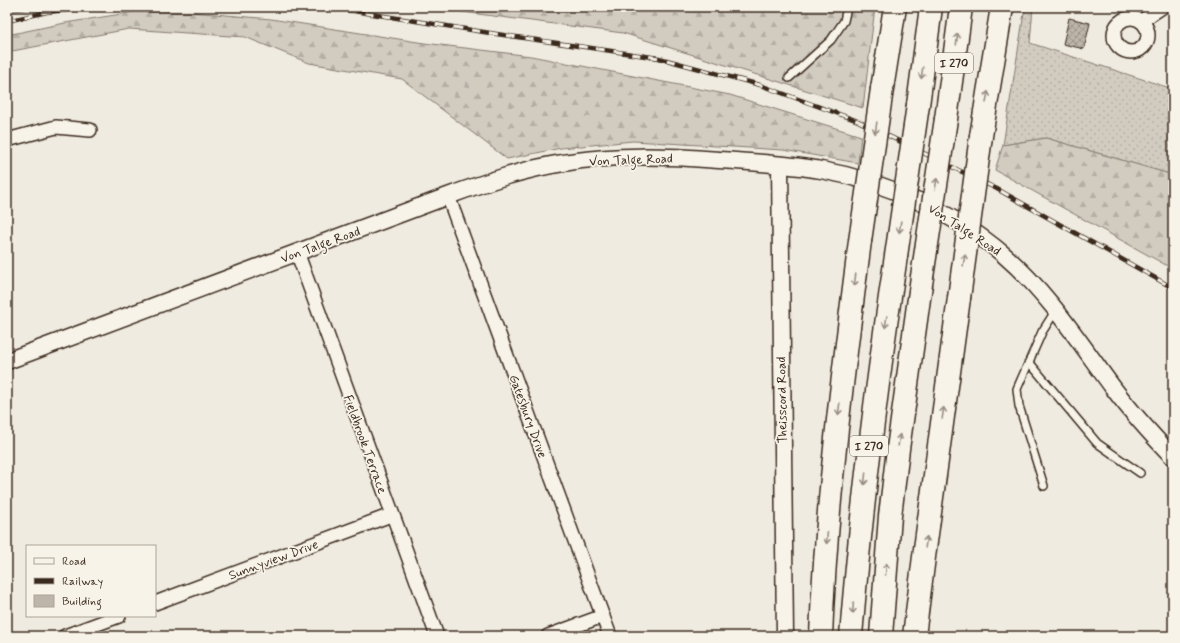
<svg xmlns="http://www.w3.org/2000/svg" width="1180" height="643" viewBox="0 0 1180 643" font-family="Mynerve,sans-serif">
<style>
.grass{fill:url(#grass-dots);stroke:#867a6f}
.forest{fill:url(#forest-firs);stroke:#867a6f}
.building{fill:url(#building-cross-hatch);stroke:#3b2a1e}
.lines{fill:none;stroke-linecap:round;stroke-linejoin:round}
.service-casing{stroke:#3b2a1e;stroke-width:10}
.minor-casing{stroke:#3b2a1e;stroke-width:16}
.tertiary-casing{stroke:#3b2a1e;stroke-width:19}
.motorway-casing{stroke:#3b2a1e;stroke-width:25}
.service{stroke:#f7f3e8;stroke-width:7}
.minor{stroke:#f7f3e8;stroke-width:13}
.tertiary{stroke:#f7f3e8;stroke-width:16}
.motorway{stroke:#f7f3e8;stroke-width:22}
.rail-casing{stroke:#3b2a1e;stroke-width:4.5}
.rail{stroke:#f7f3e8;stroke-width:3;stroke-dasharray:9;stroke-linecap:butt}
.motorway-bridge-casing{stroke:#3b2a1e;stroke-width:25;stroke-linecap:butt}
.motorway-bridge{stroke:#f7f3e8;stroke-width:22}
.oneway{stroke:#998e83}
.labels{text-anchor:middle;stroke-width:3.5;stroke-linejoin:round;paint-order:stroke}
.shield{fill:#f7f3e8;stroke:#73665b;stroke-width:1}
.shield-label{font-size:12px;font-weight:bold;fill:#3b2a1e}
.street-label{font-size:13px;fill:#3b2a1e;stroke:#f7f3e8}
</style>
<defs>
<pattern id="grass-dots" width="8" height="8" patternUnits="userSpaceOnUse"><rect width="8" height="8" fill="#d1cbc0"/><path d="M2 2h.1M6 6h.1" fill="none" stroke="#b4aea5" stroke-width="1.8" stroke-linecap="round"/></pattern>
<pattern id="forest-firs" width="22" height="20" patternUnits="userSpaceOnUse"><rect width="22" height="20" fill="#d1cbc0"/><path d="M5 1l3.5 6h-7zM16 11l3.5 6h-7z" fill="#b4aea5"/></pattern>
<pattern id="building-cross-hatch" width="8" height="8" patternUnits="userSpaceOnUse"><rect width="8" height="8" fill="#bdb5aa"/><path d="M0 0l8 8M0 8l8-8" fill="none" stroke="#9b938a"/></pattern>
</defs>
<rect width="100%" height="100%" fill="#efebe0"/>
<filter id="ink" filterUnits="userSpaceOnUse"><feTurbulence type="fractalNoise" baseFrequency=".025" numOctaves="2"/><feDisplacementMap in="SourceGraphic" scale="8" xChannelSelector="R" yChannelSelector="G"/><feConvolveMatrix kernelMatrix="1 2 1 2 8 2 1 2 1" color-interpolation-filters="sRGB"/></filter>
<g filter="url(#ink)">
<!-- grass -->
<path class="grass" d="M1025,7H1033L1030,43L1173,89V175L1046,138L1003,145Z"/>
<!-- forest -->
<path class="forest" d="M7,7H47L7,12Z
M409,7H747L754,8V7H875L863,108L623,33L432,8Z
M134,12H192L271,19L424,43L531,56L730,95L861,136L858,163L783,150L633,141L561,148L507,159L402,79L309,63L245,37L129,29L7,52V35L65,23Z
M1046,138L1173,175V269L995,170L1003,145Z"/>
<!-- building -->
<path class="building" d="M1069,18L1090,23L1084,49L1063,44Z"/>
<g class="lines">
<defs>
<path id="service" d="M789,78L831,40L844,21L847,7
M1029,362L1097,443L1140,473
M1044,486L1019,406L1017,389L1042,332L1056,310"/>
<path id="minor" d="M1114 35a17 17 0 1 1 34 0a17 17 0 1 1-34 0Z
M1141,21L1162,7
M7,140L56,127L90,130
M448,196L610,636
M297,252L437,636
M155,603L391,515
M65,636L119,616
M548,636L603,616"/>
<path id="tertiary" d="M780,165L785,636
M7,361L448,196C486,182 524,169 563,163C615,154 667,156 719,160C753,162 787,164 821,170C885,181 955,213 1004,255C1049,294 1079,342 1114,389C1132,413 1152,435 1173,457"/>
<path id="motorway" d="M882,89L895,7
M918,105L931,7
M946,119L961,7
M981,136L1002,7
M821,636C826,504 843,372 860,241
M851,636C861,509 877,382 896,256
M881,636L890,516L898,449L922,277
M914,636L925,549L959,298"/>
</defs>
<!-- service casing -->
<use href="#service" class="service-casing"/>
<!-- minor casing -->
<use href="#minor" class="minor-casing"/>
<!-- tertiary casing -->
<use href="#tertiary" class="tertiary-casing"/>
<!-- motorway casing -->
<use href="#motorway" class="motorway-casing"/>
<!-- service -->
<use href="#service" class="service"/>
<!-- minor -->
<use href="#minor" class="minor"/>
<!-- tertiary -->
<use href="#tertiary" class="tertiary"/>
<!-- motorway -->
<use href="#motorway" class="motorway"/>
<defs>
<path id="rail" d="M329,7L490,33L659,58L760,85L858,121L997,189L1173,288
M7,21L47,12L94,7"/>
</defs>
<!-- rail casing -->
<use href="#rail" class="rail-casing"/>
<!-- rail -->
<use href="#rail" class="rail"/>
<defs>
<path id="motorway-bridge" d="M860,241L882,89
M896,256L918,105
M922,277L946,119
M959,298L981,136"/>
</defs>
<!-- motorway-bridge casing -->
<use href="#motorway-bridge" class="motorway-bridge-casing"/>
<!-- motorway-bridge -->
<use href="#motorway-bridge" class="motorway-bridge"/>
</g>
<!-- one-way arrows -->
<defs><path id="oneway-shaft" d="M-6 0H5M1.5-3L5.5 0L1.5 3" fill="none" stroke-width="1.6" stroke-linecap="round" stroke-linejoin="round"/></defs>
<g class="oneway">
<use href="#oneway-shaft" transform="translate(957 39) rotate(-83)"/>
<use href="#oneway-shaft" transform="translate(922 73) rotate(98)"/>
<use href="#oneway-shaft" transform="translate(987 97) rotate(-80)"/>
<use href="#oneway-shaft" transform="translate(876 128) rotate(98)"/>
<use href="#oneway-shaft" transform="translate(936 184) rotate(-82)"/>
<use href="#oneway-shaft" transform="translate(900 227) rotate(98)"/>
<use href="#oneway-shaft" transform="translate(964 260) rotate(-82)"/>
<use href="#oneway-shaft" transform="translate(855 280) rotate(97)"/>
<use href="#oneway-shaft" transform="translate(886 322) rotate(98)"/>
<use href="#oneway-shaft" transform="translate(839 409) rotate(97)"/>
<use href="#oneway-shaft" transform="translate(943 413) rotate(-82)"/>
<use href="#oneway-shaft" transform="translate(899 440) rotate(-82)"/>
<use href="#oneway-shaft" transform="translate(865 479) rotate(96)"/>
<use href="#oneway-shaft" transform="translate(827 538) rotate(94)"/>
<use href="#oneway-shaft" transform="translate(926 542) rotate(-82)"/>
<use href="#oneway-shaft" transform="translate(886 569) rotate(-85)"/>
<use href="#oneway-shaft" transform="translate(853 608) rotate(94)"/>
</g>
</g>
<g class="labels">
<!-- shield labels -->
<g class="shield">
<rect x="935" y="53" width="38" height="20" rx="3"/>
<rect x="850" y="436" width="38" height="20" rx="3"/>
</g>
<g class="shield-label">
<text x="954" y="67">I 270</text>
<text x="869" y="450">I 270</text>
</g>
<!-- street labels -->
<g class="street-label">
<text transform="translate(631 159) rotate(-2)" y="5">Von Talge Road</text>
<text transform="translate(965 229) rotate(33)" y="5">Von Talge Road</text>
<text transform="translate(320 244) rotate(-20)" y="5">Von Talge Road</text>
<text transform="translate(781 400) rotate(-91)" y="5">Theisscord Road</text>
<text transform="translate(529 416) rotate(70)" y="5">Gatesbury Drive</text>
<text transform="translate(366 444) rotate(70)" y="5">Fieldbrook Terrace</text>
<text transform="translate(273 559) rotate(-20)" y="5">Sunnyview Drive</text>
</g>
</g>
<!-- margin -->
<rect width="1180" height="643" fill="none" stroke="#f7f3e8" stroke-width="24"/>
<rect x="12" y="12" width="1156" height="619" fill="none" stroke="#3b2a1e" stroke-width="1.5" filter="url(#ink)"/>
<!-- legend -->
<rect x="26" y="545" width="130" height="72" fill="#f7f3e8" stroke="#aca397"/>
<rect x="34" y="558" width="20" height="6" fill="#f7f3e8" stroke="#aca397"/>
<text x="62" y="565" font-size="12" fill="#3b2a1e">Road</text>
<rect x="34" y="578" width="20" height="6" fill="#3b2a1e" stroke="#aca397"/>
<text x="62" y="585" font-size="12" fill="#3b2a1e">Railway</text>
<rect x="34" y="595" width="20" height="12" fill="#bdb5aa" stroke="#aca397"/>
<text x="62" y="605" font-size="12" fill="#3b2a1e">Building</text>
</svg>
